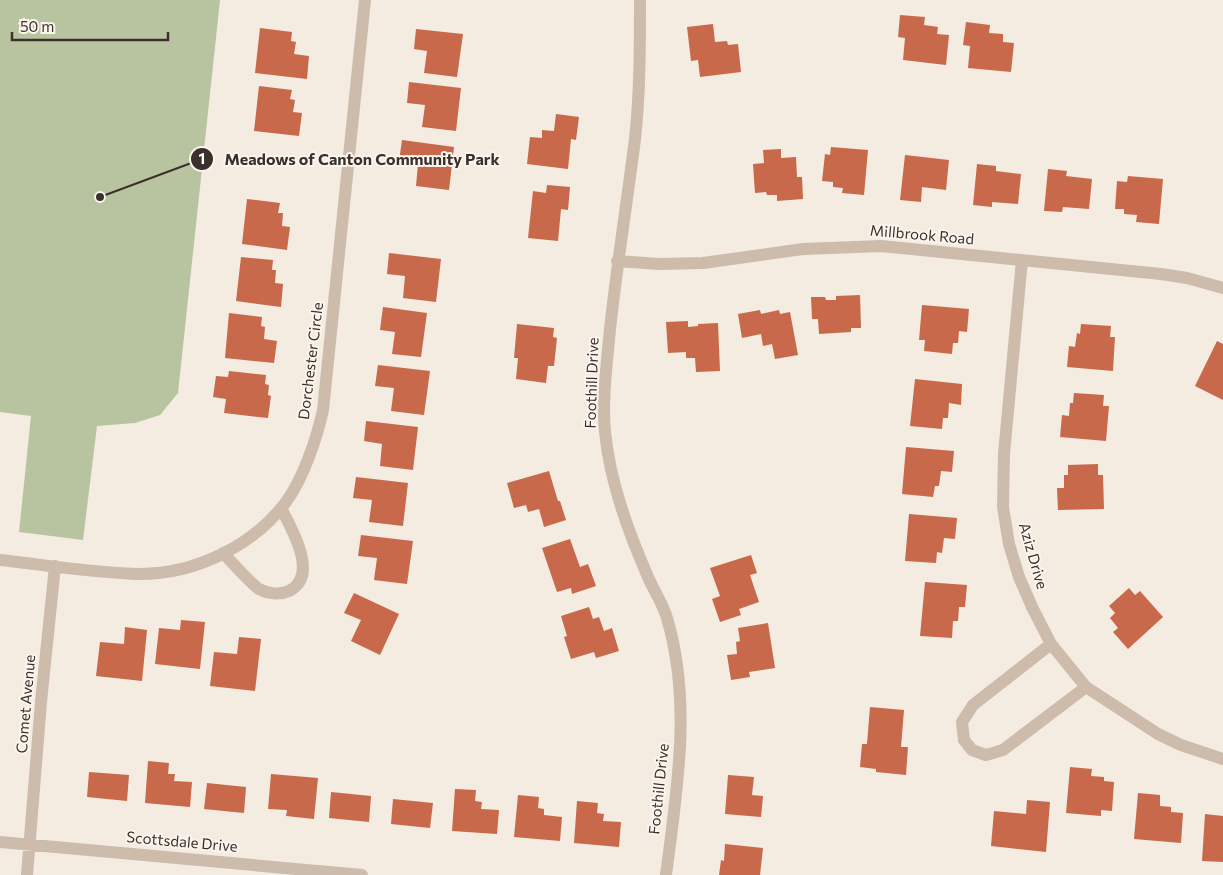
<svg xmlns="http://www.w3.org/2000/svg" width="1223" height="875" viewBox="0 0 1223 875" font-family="Commissioner,sans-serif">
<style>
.green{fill:#b8c4a0}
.building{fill:#c8694b}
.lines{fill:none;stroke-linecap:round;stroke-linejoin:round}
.minor{stroke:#cdbbac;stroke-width:12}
.labels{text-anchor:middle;stroke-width:4;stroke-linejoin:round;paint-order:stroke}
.street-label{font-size:15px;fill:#3b302b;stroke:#fbf5ee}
.leader{fill:none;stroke:#3b302b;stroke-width:2}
.callout-dot{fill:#3b302b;stroke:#fbf5ee;stroke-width:2}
.mark-label{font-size:15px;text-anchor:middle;font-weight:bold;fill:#fff}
.callout-label{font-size:16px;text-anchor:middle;font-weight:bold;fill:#3b302b;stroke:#fbf5ee;stroke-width:4;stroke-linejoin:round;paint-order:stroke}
</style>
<rect width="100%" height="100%" fill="#f4ebe1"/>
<!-- green -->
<path class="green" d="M0,0H220L178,393L160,415L135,423L97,426L83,540L19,532L31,416L0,412Z"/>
<!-- building -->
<path class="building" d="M900,15L925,17L924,25L938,27L937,34L949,35L946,65L903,60L905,38L898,37Z
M966,22L990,25L989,33L1003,34V42L1014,43L1011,72L968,68L970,46L963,45Z
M713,24L715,42L727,41L728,45L738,44L741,72L700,77L698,60L691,61L687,27Z
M260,28L292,32L291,41L296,42L294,54L309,56L307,79L255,73Z
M416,29L463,34L457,77L424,73L427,51L414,49Z
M409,82L461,88L456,131L422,127L425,105L407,103Z
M259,86L292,90L290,99L295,100L293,112L302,113L299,136L254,131Z
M556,114L579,117L576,140L571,139L568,169L527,164L530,137L542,138V130L554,131Z
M402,140L454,147L449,190L416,186L418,164L399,161Z
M831,147L868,150L864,195L842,193L843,188L833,187V182L822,181L825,154L830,155Z
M781,149V158L796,157L797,177H802L803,199L777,201V195H767L766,192L755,193L753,164L764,163L763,150Z
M905,155L949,160L946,190L922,187L921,202L900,200Z
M977,164L996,166V171L1021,174L1018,204L992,202V207L973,205Z
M1048,169L1067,171L1066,176L1092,179L1089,209L1063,207L1062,212L1044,211Z
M1128,176L1163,179L1159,224L1136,222L1137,215L1124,214V209H1115L1117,181L1127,182Z
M547,185L570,187L568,210L561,209L558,241L528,238L533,191L546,193Z
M247,199L280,203L278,213H283L282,226L290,227L287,250L242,244Z
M389,253L441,259L436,302L403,298L405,276L387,274Z
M241,257L273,260L272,270H276L275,283L283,284L281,307L236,301Z
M860,295L861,328H851V332L819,334L818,319H812L811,297H825L826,300H836V296Z
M922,305L969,309L967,332L959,331L958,343H953L952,354L924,351L925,340H919Z
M383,307L427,313L421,357L392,354L395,332L380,330Z
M760,310L761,314L779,310L780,314L790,312L798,355L775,359L772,344L763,346L761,334L742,338L738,314Z
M229,313L262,317L261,326L265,327L264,339L277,341L274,363L225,358Z
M688,321V327L698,326V324L718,323L720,371L696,372L695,358H686V352L668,353L666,322Z
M517,324L554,328L553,337L557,338L554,366H548L546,383L516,379L518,358H514Z
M1081,324L1111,326L1110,337H1115L1113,371L1067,367L1069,346L1075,347L1077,333L1080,334Z
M1217,341L1223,344V400L1195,386Z
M378,365L430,371L424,415L391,411L394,388L375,386Z
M229,371L266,375L265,384L269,385L268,395L271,396L268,418L224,413L226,399L213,397L216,376L228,377Z
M915,379L962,384L961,405L949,403L948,418H943L942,429L910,426Z
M1074,393L1104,395L1103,406H1109L1106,441L1060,437L1062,415L1069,416L1070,403H1073Z
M366,421L418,427L413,470L380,466L382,444L364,441Z
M906,447L954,451L952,472L941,471L939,486H935L933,497L902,494Z
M1098,464V475H1103L1104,509L1058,510L1057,488H1064V475H1068V465Z
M549,471L558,501H560L566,520L544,527L539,509L528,512L526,505L514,508L507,483Z
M356,477L408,483L403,526L369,522L372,500L353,498Z
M909,514L957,518L955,539L944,538L942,553L937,552L936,563L905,561Z
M361,535L413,541L407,584L374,580L377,558L358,556Z
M570,539L580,567L588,564L596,586L572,594L571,588L557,592L542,548Z
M751,555L757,573L750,575L759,602L739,609L741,615L720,622L712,599L720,596L710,568Z
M925,582L967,585L965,607H959L958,621H953L952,638L920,636Z
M1129,588L1135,595L1140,591L1163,617L1128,649L1113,632L1118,628L1110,618L1115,613L1109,606Z
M354,593L399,614L380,655L351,641L361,620L344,613Z
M589,607L593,619L599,617L604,631L612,628L619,651L596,658L594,652L571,659L564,637L567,636L561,616Z
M181,620L205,622L200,669L155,664L159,628L180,630Z
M768,623L775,668L749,672L750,677L731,680L727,655L737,654L736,642L740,641L738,628Z
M125,627L147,630L142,681L96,676L100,642L124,644Z
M239,637L261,639L255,691L210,686L214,652L237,654Z
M870,707L904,710L901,747H908L906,775L876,772V769L860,767L862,744H867Z
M148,761L169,763L168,774H175L174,781L192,782L190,807L145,803Z
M1070,767L1092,769L1091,776L1104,777V781L1114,782L1112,811L1101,810V816L1066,813Z
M89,772L129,775L127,801L87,797Z
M271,774L318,778L314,819L286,816L287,810L268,809Z
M728,775L754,777L752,795L763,796L761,817L725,814Z
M207,783L246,787L244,813L204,809Z
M455,789L476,790L475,801L482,802L481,809L499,810L497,834L452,831Z
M331,792L371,796L369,822L329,818Z
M1138,793L1160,795V806L1171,807V812L1183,813L1181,843L1134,839Z
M518,795L539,797L538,808L544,809V815L562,817L560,841L514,837Z
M393,799L433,803L430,828L391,824Z
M1027,800L1050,802L1046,852L991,846L994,811L1026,814Z
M577,801L598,803L597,813L604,814L603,821L621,822L619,847L574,843Z
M1205,814L1223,816V862L1202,861Z
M725,844L763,848L760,875H719L721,860L724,861Z"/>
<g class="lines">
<!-- minor -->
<path class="minor" d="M640,0C640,46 640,93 635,139C627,202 617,265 610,329C607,363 602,398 605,432C610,482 628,531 648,577C654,591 663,604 667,618C692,703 677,789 666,875
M1022,260L1004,454L1003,507L1009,544L1019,577L1032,607L1051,644L1086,687L1158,734L1181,745L1223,759
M617,261L659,264L703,263L803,249L881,246L1161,274L1187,278L1223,288
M223,553C232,562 250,583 259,589C268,594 280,595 289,591C320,576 291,528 281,508
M0,560C46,565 94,573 140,574C195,574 253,546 286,502C303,479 317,438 323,410L365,0
M1051,644L973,705L962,722L964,740L972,750L986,755L1003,750L1086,687
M0,842L362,875
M27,875L41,702L55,566"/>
</g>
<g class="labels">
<!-- street labels -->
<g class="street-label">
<text transform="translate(922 235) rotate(5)" y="5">Millbrook Road</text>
<text transform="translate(311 361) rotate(-83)" y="5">Dorchester Circle</text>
<text transform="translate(592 383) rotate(-88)" y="5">Foothill Drive</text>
<text transform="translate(1033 556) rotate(74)" y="5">Aziz Drive</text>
<text transform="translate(26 704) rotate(-85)" y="5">Comet Avenue</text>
<text transform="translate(659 789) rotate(-84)" y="5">Foothill Drive</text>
<text transform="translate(182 842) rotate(5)" y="5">Scottsdale Drive</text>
</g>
</g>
<!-- callouts -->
<path class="leader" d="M100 197L202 159"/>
<g class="callout-dot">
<circle cx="100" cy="197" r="5"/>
<circle cx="202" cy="159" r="12"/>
</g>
<g class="mark-label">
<text x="202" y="164">1</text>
</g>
<g class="callout-label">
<text x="362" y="165">Meadows of Canton Community Park</text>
</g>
<!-- scale -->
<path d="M12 32v8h156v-8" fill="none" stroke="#3b302b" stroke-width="2.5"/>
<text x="20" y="32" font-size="15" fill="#3b302b" stroke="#fbf5ee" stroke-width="4" paint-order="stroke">50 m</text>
</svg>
